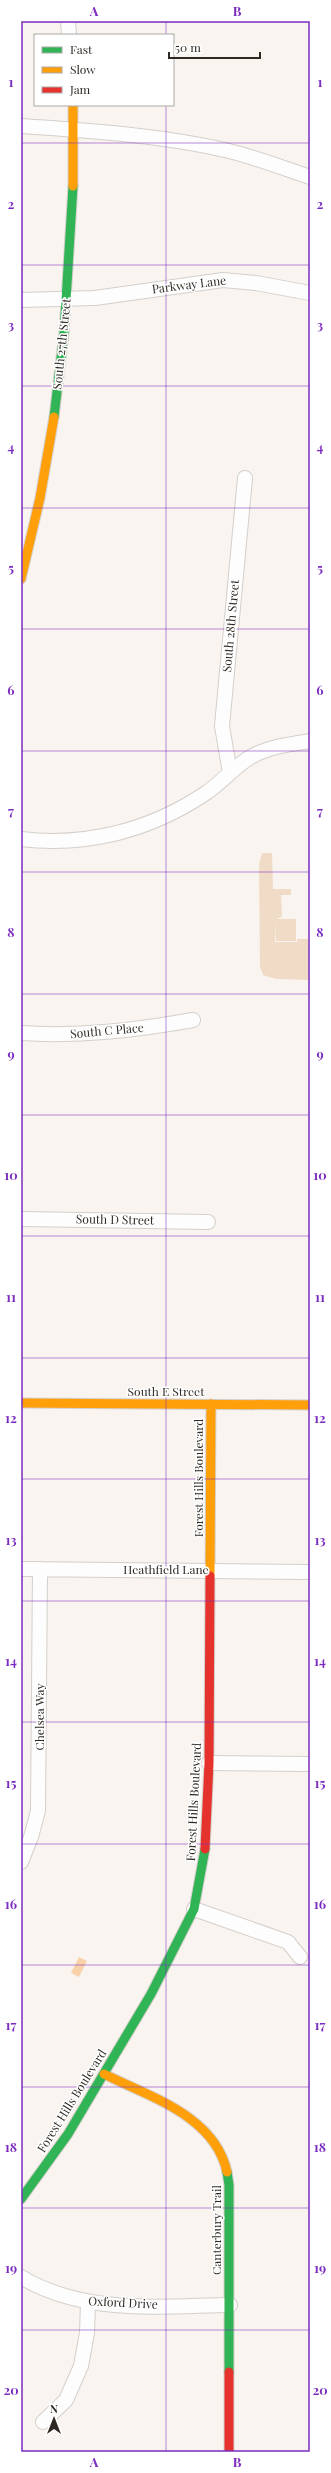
<svg xmlns="http://www.w3.org/2000/svg" width="331" height="2473" viewBox="0 0 331 2473" font-family="'Playfair Display',serif">
<style>
.green{fill:#f0dbc6}
.water{fill:#f9d2aa}
.lines{fill:none;stroke-linecap:round;stroke-linejoin:round}
.street-casing{stroke:#d4cfca;stroke-width:16}
.fast-casing{stroke:#d4cfca;stroke-width:11}
.slow-casing{stroke:#d4cfca;stroke-width:11}
.jam-casing{stroke:#d4cfca;stroke-width:11}
.street{stroke:#fefdfd;stroke-width:14}
.fast{stroke:#30b455;stroke-width:9}
.slow{stroke:#ff9f0a;stroke-width:9}
.jam{stroke:#e5322d;stroke-width:9}
.grid{fill:none;stroke:#7b2cbf;stroke-width:1;stroke-opacity:0.55}
.labels{text-anchor:middle;stroke-width:3;stroke-linejoin:round;paint-order:stroke}
.street-label{font-size:12px;fill:#2e2923;stroke:#fff}
.neatline{fill:none;stroke:#7b2cbf;stroke-width:1.5}
.grid-label{font-size:13px;text-anchor:middle;font-weight:bold;fill:#7b2cbf}
</style>
<rect width="100%" height="100%" fill="#f9f4ef"/>
<!-- green -->
<path class="green" d="M262,853H272L273,889H291V895H281L282,917L276,919H296V941H276V922L275,942H297V939H310V980L276,979L263,975L260,966L259,865Z"/>
<!-- water -->
<path class="water" d="M79,1957L87,1961L79,1977L71,1973Z"/>
<g class="lines">
<defs>
<path id="street" d="M68,21L69,35
M21,126C90,131 162,135 229,151C257,158 283,168 310,177
M21,300L95,298L223,280L256,283L310,293
M230,773L222,726L245,478
M21,839C87,847 151,830 206,793C221,783 233,768 249,758C266,747 290,744 310,741
M21,1033C79,1037 136,1030 193,1020
M21,1219L208,1222
M21,1569L310,1572
M209,1763L310,1764
M21,1862L31,1837L38,1811L40,1569
M194,1909L288,1942L300,1957
M21,2277C84,2315 160,2306 230,2305
M43,2422L66,2400L81,2366L87,2333L88,2302"/>
<path id="fast" d="M54,417L64,333L73,186
M227,2172L229,2185V2372
M21,2199L68,2134L151,1994L194,1909L205,1849"/>
<path id="slow" d="M73,105V186
M21,579L40,498L54,417
M21,1403L310,1405
M210,1576L211,1404
M104,2074C150,2097 215,2116 227,2172"/>
<path id="jam" d="M205,1849L209,1763L210,1576
M229,2372V2452"/>
</defs>
<!-- street casing -->
<use href="#street" class="street-casing"/>
<!-- fast casing -->
<use href="#fast" class="fast-casing"/>
<!-- slow casing -->
<use href="#slow" class="slow-casing"/>
<!-- jam casing -->
<use href="#jam" class="jam-casing"/>
<!-- street -->
<use href="#street" class="street"/>
<!-- fast -->
<use href="#fast" class="fast"/>
<!-- slow -->
<use href="#slow" class="slow"/>
<!-- jam -->
<use href="#jam" class="jam"/>
</g>
<!-- grid -->
<path class="grid" d="M166,21V35M166,105V2452M21,143H310M21,265H310M21,386H310M21,508H310M21,629H310M21,751H310M21,872H310M21,994H310M21,1115H310M21,1236H310M21,1358H310M21,1479H310M21,1601H310M21,1722H310M21,1844H310M21,1965H310M21,2087H310M21,2208H310M21,2330H310"/>
<g class="labels">
<!-- street labels -->
<g class="street-label">
<text transform="translate(189 285) rotate(-7)" y="4">Parkway Lane</text>
<text transform="translate(62 344) rotate(-84)" y="4">South 27th Street</text>
<text transform="translate(231 626) rotate(-85)" y="4">South 28th Street</text>
<text transform="translate(107 1031) rotate(-5)" y="4">South C Place</text>
<text transform="translate(115 1220) rotate(1)" y="4">South D Street</text>
<text x="166" y="1396">South E Street</text>
<text transform="translate(199 1478) rotate(-90)" y="4">Forest Hills Boulevard</text>
<text x="166" y="1574">Heathfield Lane</text>
<text transform="translate(40 1717) rotate(-90)" y="4">Chelsea Way</text>
<text transform="translate(194 1802) rotate(-87)" y="4">Forest Hills Boulevard</text>
<text transform="translate(72 2101) rotate(-58)" y="4">Forest Hills Boulevard</text>
<text transform="translate(217 2230) rotate(-90)" y="4">Canterbury Trail</text>
<text transform="translate(123 2303) rotate(3)" y="4">Oxford Drive</text>
</g>
</g>
<!-- border -->
<rect width="331" height="2473" fill="none" stroke="#ffffff" stroke-width="44"/>
<!-- legend -->
<rect x="34" y="34" width="140" height="72" fill="#ffffff" stroke="#aba9a7"/>
<rect x="42" y="47" width="20" height="6" fill="#30b455" stroke="#aba9a7"/>
<text x="70" y="54" font-size="12" fill="#2e2923">Fast</text>
<rect x="42" y="67" width="20" height="6" fill="#ff9f0a" stroke="#aba9a7"/>
<text x="70" y="74" font-size="12" fill="#2e2923">Slow</text>
<rect x="42" y="87" width="20" height="6" fill="#e5322d" stroke="#aba9a7"/>
<text x="70" y="94" font-size="12" fill="#2e2923">Jam</text>
<!-- north arrow -->
<g transform="translate(54 2419)" stroke="#ffffff" stroke-width="3" paint-order="stroke">
<path d="M0-3L7 15L0 10L-7 15Z" fill="#2e2923"/>
<text y="-6" font-size="11" font-weight="bold" text-anchor="middle" fill="#2e2923">N</text>
</g>
<!-- scale -->
<path d="M169 52v6h91v-6" fill="none" stroke="#2e2923" stroke-width="2"/>
<text x="175" y="52" font-size="12" fill="#2e2923" stroke="#ffffff" stroke-width="3" paint-order="stroke">50 m</text>
<rect x="22" y="22" width="287" height="2429" class="neatline"/>
<g class="grid-label">
<text x="94" y="16">A</text>
<text x="237" y="16">B</text>
<text x="11" y="87">1</text>
<text x="320" y="87">1</text>
<text x="11" y="209">2</text>
<text x="320" y="209">2</text>
<text x="11" y="330">3</text>
<text x="320" y="330">3</text>
<text x="11" y="452">4</text>
<text x="320" y="452">4</text>
<text x="11" y="573">5</text>
<text x="320" y="573">5</text>
<text x="11" y="695">6</text>
<text x="320" y="695">6</text>
<text x="11" y="816">7</text>
<text x="320" y="816">7</text>
<text x="11" y="937">8</text>
<text x="320" y="937">8</text>
<text x="11" y="1059">9</text>
<text x="320" y="1059">9</text>
<text x="11" y="1180">10</text>
<text x="320" y="1180">10</text>
<text x="11" y="1302">11</text>
<text x="320" y="1302">11</text>
<text x="11" y="1423">12</text>
<text x="320" y="1423">12</text>
<text x="11" y="1545">13</text>
<text x="320" y="1545">13</text>
<text x="11" y="1666">14</text>
<text x="320" y="1666">14</text>
<text x="11" y="1788">15</text>
<text x="320" y="1788">15</text>
<text x="11" y="1909">16</text>
<text x="320" y="1909">16</text>
<text x="11" y="2030">17</text>
<text x="320" y="2030">17</text>
<text x="11" y="2152">18</text>
<text x="320" y="2152">18</text>
<text x="11" y="2273">19</text>
<text x="320" y="2273">19</text>
<text x="11" y="2395">20</text>
<text x="320" y="2395">20</text>
<text x="94" y="2467">A</text>
<text x="237" y="2467">B</text>
</g>
</svg>
